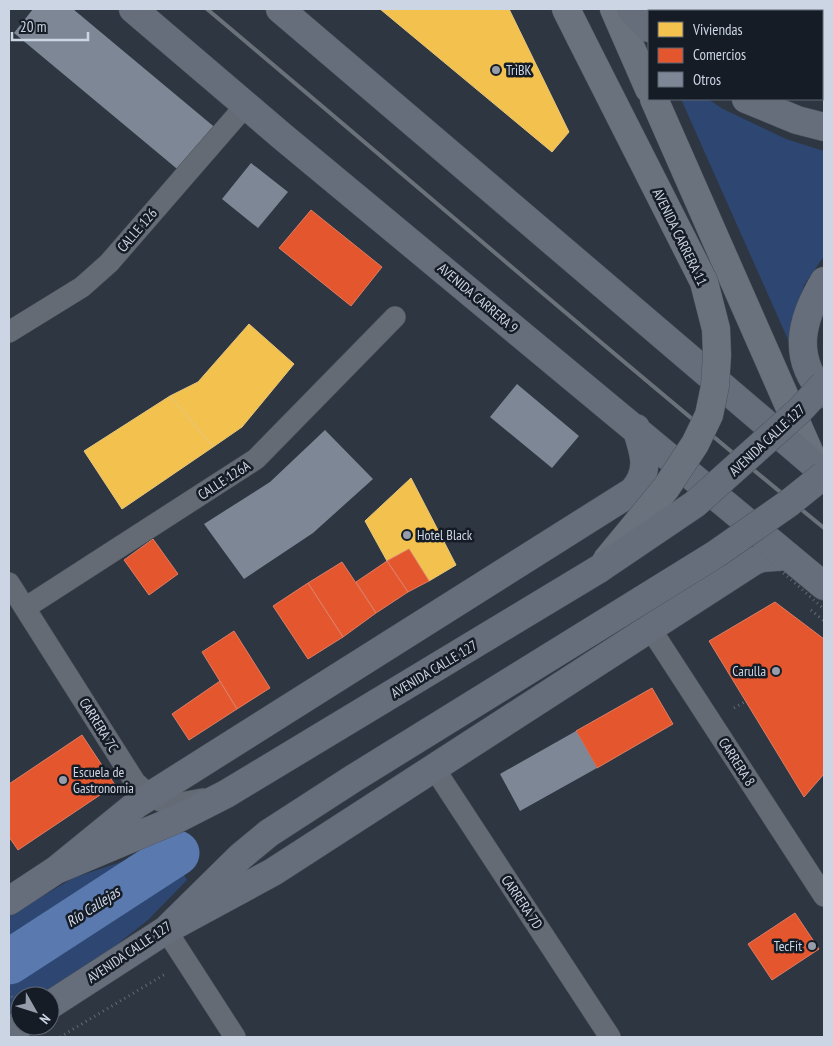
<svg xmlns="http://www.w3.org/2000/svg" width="833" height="1046" viewBox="0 0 833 1046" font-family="'PT Sans Narrow',sans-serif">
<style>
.green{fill:#2d4772}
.homes{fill:#f2c14e;stroke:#e7c77b}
.shops{fill:#e4572e;stroke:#dd7d64}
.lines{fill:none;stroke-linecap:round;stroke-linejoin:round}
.river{stroke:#5979af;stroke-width:45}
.building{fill:#7d8796}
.street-casing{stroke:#4c525c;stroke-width:22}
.secondary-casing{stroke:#4c525c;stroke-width:29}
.primary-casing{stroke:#4c525c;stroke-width:29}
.path{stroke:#656b73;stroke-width:3;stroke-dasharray:1 4;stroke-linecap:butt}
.street{stroke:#646b74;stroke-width:21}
.secondary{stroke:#6a727d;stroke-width:28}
.primary{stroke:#666e7b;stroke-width:28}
.rail{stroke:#6a7179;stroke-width:4}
.secondary-bridge-casing{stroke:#4c525c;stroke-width:29;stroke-linecap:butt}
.primary-bridge-casing{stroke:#4c525c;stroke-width:29;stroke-linecap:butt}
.path-bridge{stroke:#656b73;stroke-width:3;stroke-dasharray:1 4;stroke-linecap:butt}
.secondary-bridge{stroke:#6a727d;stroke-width:28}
.primary-bridge{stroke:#666e7b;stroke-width:28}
.poi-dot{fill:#959dab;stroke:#151c26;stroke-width:2}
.labels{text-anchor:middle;stroke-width:5;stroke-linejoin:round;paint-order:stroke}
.poi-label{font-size:14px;fill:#ccd5e3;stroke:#151c26;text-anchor:start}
.street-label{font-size:14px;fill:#ccd5e3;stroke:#151c26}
.water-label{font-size:15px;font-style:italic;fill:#d3ddee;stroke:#151c26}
</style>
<rect width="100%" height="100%" fill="#2e3642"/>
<!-- green -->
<path class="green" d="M681,99H708L723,109L786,139L824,151V256L804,285L790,344Z
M167,848L187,880L148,920L69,982L48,996H20V1014L9,1021V916L73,878L130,859Z"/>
<!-- homes -->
<path class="homes" d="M380,9H509L569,132L552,152Z
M249,324L294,364L242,427L213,447L170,396L198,382Z
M170,396L213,447L122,509L84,451Z
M411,478L456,565L429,581L409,549L387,561L365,521Z"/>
<!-- shops -->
<path class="shops" d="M311,210L382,267L351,306L279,248Z
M153,539L178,574L149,595L124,560Z
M409,549L429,581L408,592L387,561Z
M387,561L408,592L376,613L356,582Z
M342,562L376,613L343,637L308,583Z
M308,583L343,637L308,659L273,606Z
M775,602L824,639V774L804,797L709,641Z
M234,631L270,688L237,709L202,652Z
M220,681L237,709L189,740L172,714Z
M652,688L673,724L597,768L576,731Z
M82,735L115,785L18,850L9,837V784Z
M795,913L819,949L772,980L748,944Z"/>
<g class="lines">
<!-- river -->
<path class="river" d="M9,962L177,853"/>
</g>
<!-- building -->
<path class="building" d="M33,9H73L218,130L182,173L14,33Z
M722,9H796L795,11H725Z
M251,163L288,192L258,228L222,199Z
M517,384L579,436L552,468L490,417Z
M325,430L373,479L313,533L244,579L204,524L270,482Z
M576,731L597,768L520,811L500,774Z"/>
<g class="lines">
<defs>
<path id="street" d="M9,332L82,287L109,263L246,105
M9,583L135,782C162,808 169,806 203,799
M25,608L256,459L395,317
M650,628L824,896
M434,768L610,1037
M166,930L235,1037"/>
<path id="secondary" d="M566,9L581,39
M614,9L649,89
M654,99L815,465"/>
<path id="primary" d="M133,9L283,137L824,586
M280,9L824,473
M631,9L649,28
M746,99L797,120L824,127
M824,281C801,320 791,357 824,394
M56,870L137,804L633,491C651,471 644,452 636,428
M9,901L56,870L175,820L226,794L599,569
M166,930L273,872L754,561L762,558L788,556
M50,1005L166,930L240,857L269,833
M9,1032L20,1025"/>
</defs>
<!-- street casing -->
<use href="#street" class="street-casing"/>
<!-- secondary casing -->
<use href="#secondary" class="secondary-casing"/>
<!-- primary casing -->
<use href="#primary" class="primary-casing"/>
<!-- path -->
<path class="path" d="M811,610L824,621
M734,708L746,701
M9,992L14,1000
M60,1037L167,973"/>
<!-- street -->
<use href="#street" class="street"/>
<!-- secondary -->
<use href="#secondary" class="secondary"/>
<!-- primary -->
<use href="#primary" class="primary"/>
<!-- rail -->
<path class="rail" d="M207,9C413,182 616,358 824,528"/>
<defs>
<path id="secondary-bridge" d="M581,39L704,282L716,329L717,355L715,386L709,415L695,444L666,488L606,561"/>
<path id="primary-bridge" d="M599,569L695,504L799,411L824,384
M269,833L354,778L716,554L789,503L824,475"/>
</defs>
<!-- secondary-bridge casing -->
<use href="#secondary-bridge" class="secondary-bridge-casing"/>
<!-- primary-bridge casing -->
<use href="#primary-bridge" class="primary-bridge-casing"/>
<!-- path-bridge -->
<path class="path-bridge" d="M761,553L824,609"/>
<!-- secondary-bridge -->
<use href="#secondary-bridge" class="secondary-bridge"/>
<!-- primary-bridge -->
<use href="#primary-bridge" class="primary-bridge"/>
</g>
<!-- markers -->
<g class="poi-dot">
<circle cx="496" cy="70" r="5"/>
<circle cx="407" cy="535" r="5"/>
<circle cx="776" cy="671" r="5"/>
<circle cx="63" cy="780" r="5"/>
<circle cx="812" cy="946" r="5"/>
</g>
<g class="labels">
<!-- poi labels -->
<g class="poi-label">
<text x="506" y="75">TriBK</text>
<text x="417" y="540">Hotel Black</text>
<text x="766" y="676" text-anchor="end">Carulla</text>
<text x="73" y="777">Escuela de<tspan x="73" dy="16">Gastronomia</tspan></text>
<text x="802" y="951" text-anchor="end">TecFit</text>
</g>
<!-- street labels -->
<g class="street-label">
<text transform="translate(137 230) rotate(-49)" y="5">CALLE 126</text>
<text transform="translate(680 237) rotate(64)" y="5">AVENIDA CARRERA 11</text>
<text transform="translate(478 298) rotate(40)" y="5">AVENIDA CARRERA 9</text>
<text transform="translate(767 440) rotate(-43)" y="5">AVENIDA CALLE 127</text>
<text transform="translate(224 480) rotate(-33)" y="5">CALLE 126A</text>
<text transform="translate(434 669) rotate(-31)" y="5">AVENIDA CALLE 127</text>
<text transform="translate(99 725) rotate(58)" y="5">CARRERA 7C</text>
<text transform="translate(737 762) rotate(57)" y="5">CARRERA 8</text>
<text transform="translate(522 902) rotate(56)" y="5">CARRERA 7D</text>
<text transform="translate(129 952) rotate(-34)" y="5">AVENIDA CALLE 127</text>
</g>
<!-- water labels -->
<g class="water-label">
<text transform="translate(93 907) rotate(-33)" y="5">Río Callejas</text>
</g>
</g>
<!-- border -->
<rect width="833" height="1046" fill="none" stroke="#ccd5e3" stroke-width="20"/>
<!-- legend -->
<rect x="648" y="10" width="175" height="90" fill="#151c26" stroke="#5e6672"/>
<rect x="658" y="22" width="25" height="15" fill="#f2c14e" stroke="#5e6672"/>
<text x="693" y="35" font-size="15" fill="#ccd5e3">Viviendas</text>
<rect x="658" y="48" width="25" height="15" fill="#e4572e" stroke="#5e6672"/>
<text x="693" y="60" font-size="15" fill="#ccd5e3">Comercios</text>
<rect x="658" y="72" width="25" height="15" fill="#7d8796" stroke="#5e6672"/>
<text x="693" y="85" font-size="15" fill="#ccd5e3">Otros</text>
<!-- north arrow -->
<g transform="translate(35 1011) rotate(129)"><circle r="24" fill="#151c26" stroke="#5e6672"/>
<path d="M0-4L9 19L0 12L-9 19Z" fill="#959dab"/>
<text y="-8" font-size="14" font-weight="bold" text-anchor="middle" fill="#ccd5e3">N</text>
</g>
<!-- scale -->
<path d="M12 32v8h76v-8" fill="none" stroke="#ccd5e3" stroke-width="2.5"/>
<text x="20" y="32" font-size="15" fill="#ccd5e3" stroke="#151c26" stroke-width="4" paint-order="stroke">20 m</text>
</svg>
